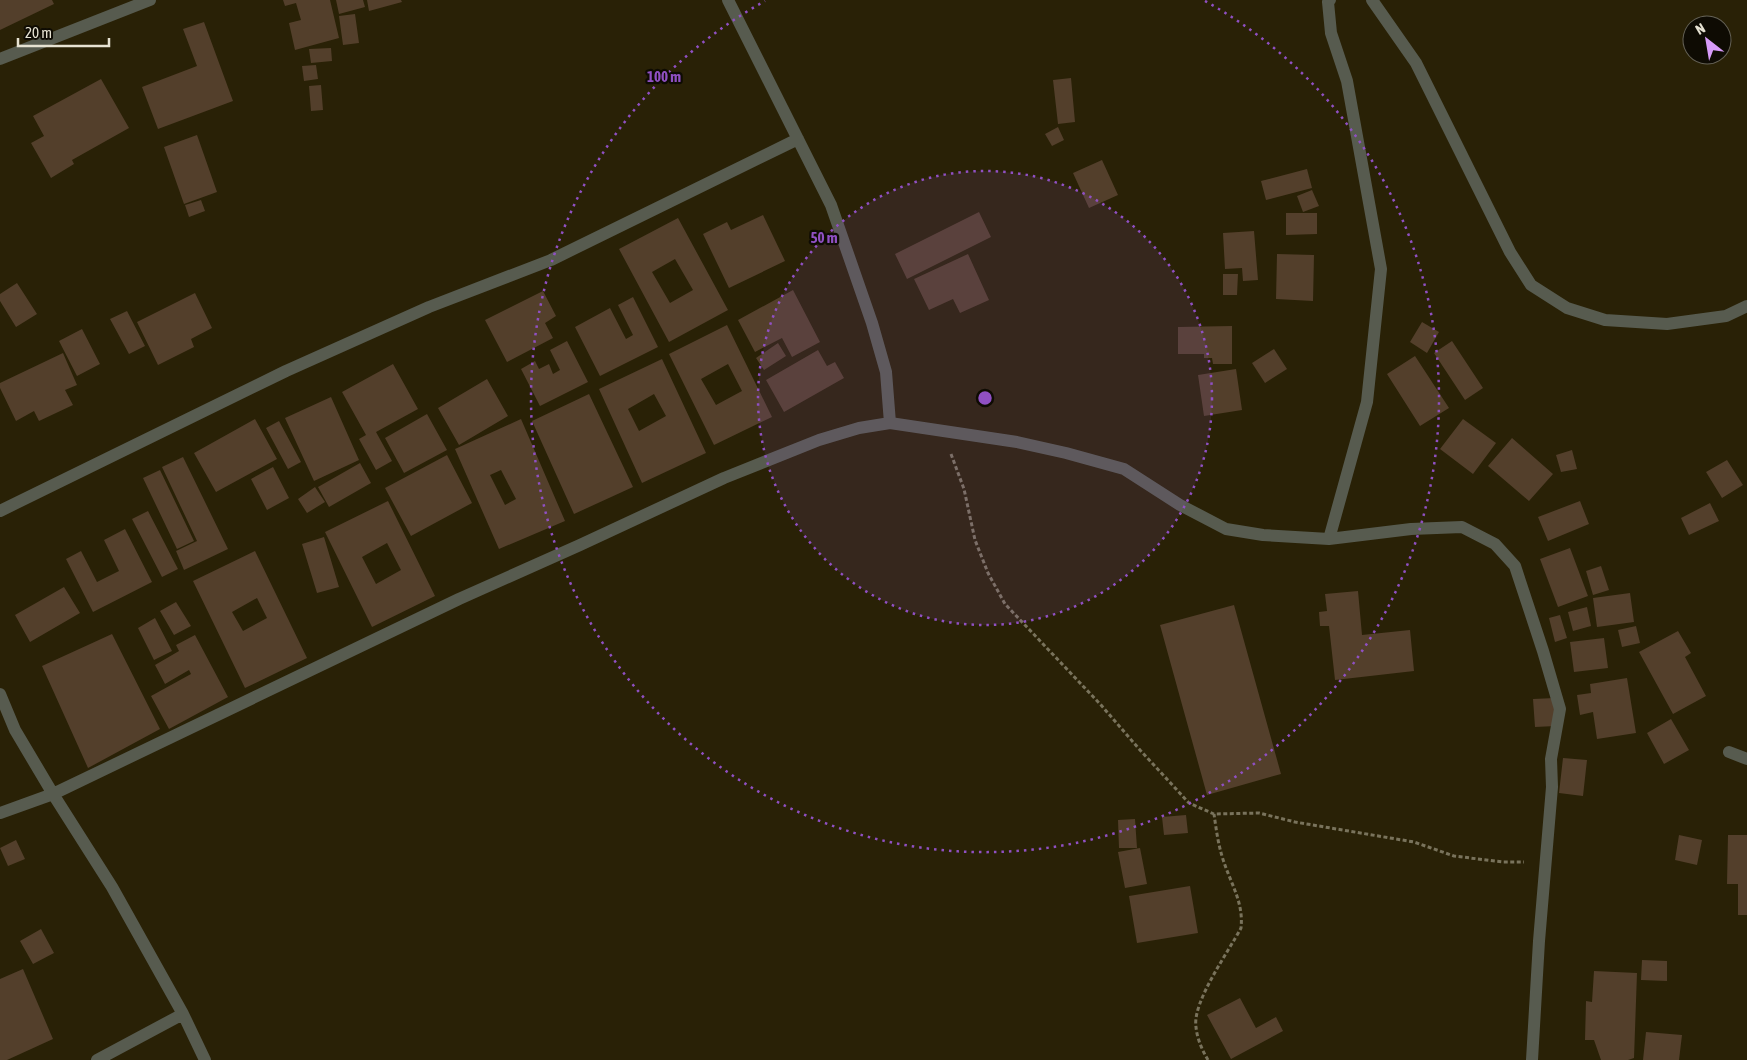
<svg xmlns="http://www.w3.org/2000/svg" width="1747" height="1060" viewBox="0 0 1747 1060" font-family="'Asap Condensed',sans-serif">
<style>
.building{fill:#533f2b;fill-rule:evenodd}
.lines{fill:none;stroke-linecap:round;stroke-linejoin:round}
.path{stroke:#79735c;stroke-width:3;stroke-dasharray:4 2.5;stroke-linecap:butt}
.minor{stroke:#575b4f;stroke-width:12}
.ring{fill:none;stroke:#9050c3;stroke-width:2.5;stroke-dasharray:2.5 5}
.centre{fill:#9050c3;stroke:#0e0b03;stroke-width:2.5}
.ring-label{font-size:15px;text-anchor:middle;font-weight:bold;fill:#9050c3;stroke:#0e0b03;stroke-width:4.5;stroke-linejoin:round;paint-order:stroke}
</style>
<rect width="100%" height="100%" fill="#292106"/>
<!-- building -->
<path class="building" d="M0,0H52L54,4L0,30Z
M283,0H330L339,38L295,50L289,23L301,20L296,3L285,6Z
M336,0H363L365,7L339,14Z
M367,0H401L402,2L369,11Z
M355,14L359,43L343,45L339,16Z
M204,22L233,101L158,129L142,87L197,66L183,29Z
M331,48L332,61L311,63L309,49Z
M316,65L318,79L304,81L302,66Z
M1071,78L1075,122L1058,124L1053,80Z
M101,79L129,128L72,160L74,164L51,178L31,143L44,136L33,116Z
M321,85L323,110L311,111L309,86Z
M1058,127L1064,140L1052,146L1045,134Z
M197,135L217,192L184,204L164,147Z
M1102,160L1118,195L1089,208L1073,173Z
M1307,169L1312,188L1266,200L1261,181Z
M1312,190L1319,206L1303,212L1297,196Z
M201,200L205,211L189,217L185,205Z
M979,212L991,237L907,279L895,254Z
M1286,213H1317V234L1286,235Z
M763,215L785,261L729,288L703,234L727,222L731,230Z
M678,218L728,310L669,342L619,249ZM675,259L693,290L670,303L652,272Z
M1254,231L1258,280L1243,281L1242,268L1225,269L1223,233Z
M968,254L989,300L960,313L953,299L929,310L914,279Z
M1277,254L1314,255L1313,301L1276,299Z
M1223,274H1238L1237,295H1223Z
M17,283L37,314L16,327L0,301V294Z
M793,290L820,342L792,357L782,338L755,352L738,320Z
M543,291L556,316L545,323L553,338L507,362L485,320Z
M195,293L212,328L191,339L194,347L158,365L137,322Z
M633,297L658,347L600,376L575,327L610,308L626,339L633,335L618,305Z
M127,311L145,346L129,354L110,319Z
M1422,322L1439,332L1427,353L1410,342Z
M727,325L772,417L714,445L669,354ZM728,364L742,391L716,405L701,379Z
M1232,326V364H1213L1212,358H1204V354H1178V327Z
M82,329L100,364L77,376L59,341Z
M567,341L588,382L540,406L521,369L535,361L539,369L549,364L553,374L560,370L550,350Z
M1452,341L1483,388L1465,400L1434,353Z
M778,343L786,356L764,370L756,358Z
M1274,349L1287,369L1265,383L1252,363Z
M818,350L827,366L835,362L844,378L784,412L766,380Z
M63,353L77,385L65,390L73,405L39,421L34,411L16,421L0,388V383Z
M1415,356L1449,408L1420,426L1387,374Z
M662,359L706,453L642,483L599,389ZM654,394L666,416L639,431L628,409Z
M393,364L418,409L376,432L392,461L376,470L359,439L366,435L342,392Z
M1236,369L1242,410L1204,416L1198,375Z
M487,379L508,416L459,445L438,408Z
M589,394L633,487L574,514L532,421Z
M331,397L359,460L314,481L285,418Z
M427,414L447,450L404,473L385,438Z
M255,419L277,459L216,492L194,453Z
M521,419L565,521L499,549L455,449ZM501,470L516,499L505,505L490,475Z
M1463,419L1496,443L1473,474L1440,449Z
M279,421L301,462L288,469L266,428Z
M1512,438L1553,474L1529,501L1488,466Z
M1572,450L1577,469L1561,472L1556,455Z
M447,455L472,503L411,536L385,488Z
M183,457L228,549L184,570L176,551L197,541L162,467Z
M1727,460L1743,485L1722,498L1706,472Z
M360,463L371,483L329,507L318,487Z
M273,467L289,498L267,510L251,479Z
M160,470L194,541L177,549L143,478Z
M315,487L325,502L307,513L298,499Z
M388,501L435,596L372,627L325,532ZM387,543L401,570L376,584L362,557Z
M1580,501L1589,524L1548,541L1538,517Z
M1710,503L1719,521L1689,535L1681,518Z
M148,511L178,569L162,577L132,519Z
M125,529L152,582L93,612L66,559L81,551L97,582L119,571L104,540Z
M324,537L339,587L317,593L302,544Z
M1570,548L1588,596L1558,607L1540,559Z
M255,551L307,658L245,688L193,581ZM257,598L267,618L243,631L232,612Z
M1601,566L1609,590L1593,595L1586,571Z
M64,587L80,613L30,642L15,615Z
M1358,591L1362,635L1410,630L1414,671L1335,680L1329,626H1320L1319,612L1327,611L1325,594Z
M1630,593L1634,622L1597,627L1593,598Z
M176,602L191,626L174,635L160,611Z
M1234,605L1281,774L1207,795L1160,625Z
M1587,607L1591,626L1573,631L1568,612Z
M1560,615L1567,638L1555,642L1549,618Z
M155,618L172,651L154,660L138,628Z
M1636,626L1640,643L1622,647L1618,630Z
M1678,631L1691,653L1685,657L1706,696L1673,714L1639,652Z
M112,634L160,729L88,768L42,666Z
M195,635L228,697L169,729L151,696L191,674L189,670L165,684L155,665L179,651L176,645Z
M1604,638L1608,668L1574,672L1570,642Z
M1627,678L1636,733L1597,739L1593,712L1580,715L1577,695L1591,693L1590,684Z
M1555,698L1556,726L1535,727L1533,699Z
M1671,719L1689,750L1664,764L1647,733Z
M1563,758L1587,760L1583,796L1559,793Z
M1186,815L1188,833L1164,835L1162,817Z
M1135,819L1137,848H1119L1118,820Z
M1679,835L1702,840L1697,865L1675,860Z
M1728,835H1747V915H1738V884H1727Z
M16,840L25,859L8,866L0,848Z
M1140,848L1147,884L1125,888L1118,852Z
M1190,886L1198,933L1137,943L1129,896Z
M41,929L54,953L33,964L20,941Z
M1642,960L1667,961V981L1641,980Z
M23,969L53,1039L7,1060H0V979Z
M1594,971L1637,973L1634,1058L1628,1060H1601L1594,1040H1585L1586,1001L1592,1002Z
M1240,998L1256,1028L1276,1017L1283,1031L1231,1059L1207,1015Z
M1646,1032L1682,1035L1679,1060H1643Z"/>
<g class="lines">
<!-- path -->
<path class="path" d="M951,454L964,489L975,540L988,573L1005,604L1101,705L1140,750L1189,803L1214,814L1259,813L1295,822L1414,842L1454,856L1503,862H1524
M1208,1060C1202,1050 1197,1038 1196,1027C1192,1002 1229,951 1241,928C1244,901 1229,881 1222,856C1218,843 1216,828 1214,814"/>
<!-- minor -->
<path class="minor" d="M728,0L831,205L872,323L886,372L890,423
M1372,0L1416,63L1510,252L1531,285L1567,308L1605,320L1667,324L1726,316L1747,306
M0,59L150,0
M0,511L286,371L429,307L551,260L798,139
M1329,539L1367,402L1381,269L1347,81L1331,33L1328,2L1330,0
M0,694L15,730L53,794L112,887L183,1014L205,1060
M1729,752L1747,759
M0,813L53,794L459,599L580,545L724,478L819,440L859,428L890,423L1017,442L1066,453L1124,469L1180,505L1226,529L1263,535L1329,539L1411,529L1462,527L1495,544L1515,566L1543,651L1560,709L1551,759L1552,787L1539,941L1532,1060
M97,1060L183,1014"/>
</g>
<!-- distance rings -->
<circle cx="985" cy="398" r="227" fill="#9050c3" fill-opacity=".12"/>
<g class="ring">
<circle cx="985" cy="398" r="227"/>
<path d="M1205 1A454 454 0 1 1 765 1"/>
</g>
<circle cx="985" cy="398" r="8" class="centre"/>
<g class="ring-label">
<text x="664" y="82">100 m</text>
<text x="824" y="243">50 m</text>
</g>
<!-- north arrow -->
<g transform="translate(1707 40) rotate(329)"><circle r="24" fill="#0e0b03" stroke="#646156"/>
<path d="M0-4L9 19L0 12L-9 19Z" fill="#d79bf9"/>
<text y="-8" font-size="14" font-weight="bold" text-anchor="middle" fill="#e6e2d2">N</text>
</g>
<!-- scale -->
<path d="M18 38v8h91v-8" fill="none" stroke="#e6e2d2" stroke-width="2.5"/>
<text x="25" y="38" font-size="15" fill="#e6e2d2" stroke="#0e0b03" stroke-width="4" paint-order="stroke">20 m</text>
</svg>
